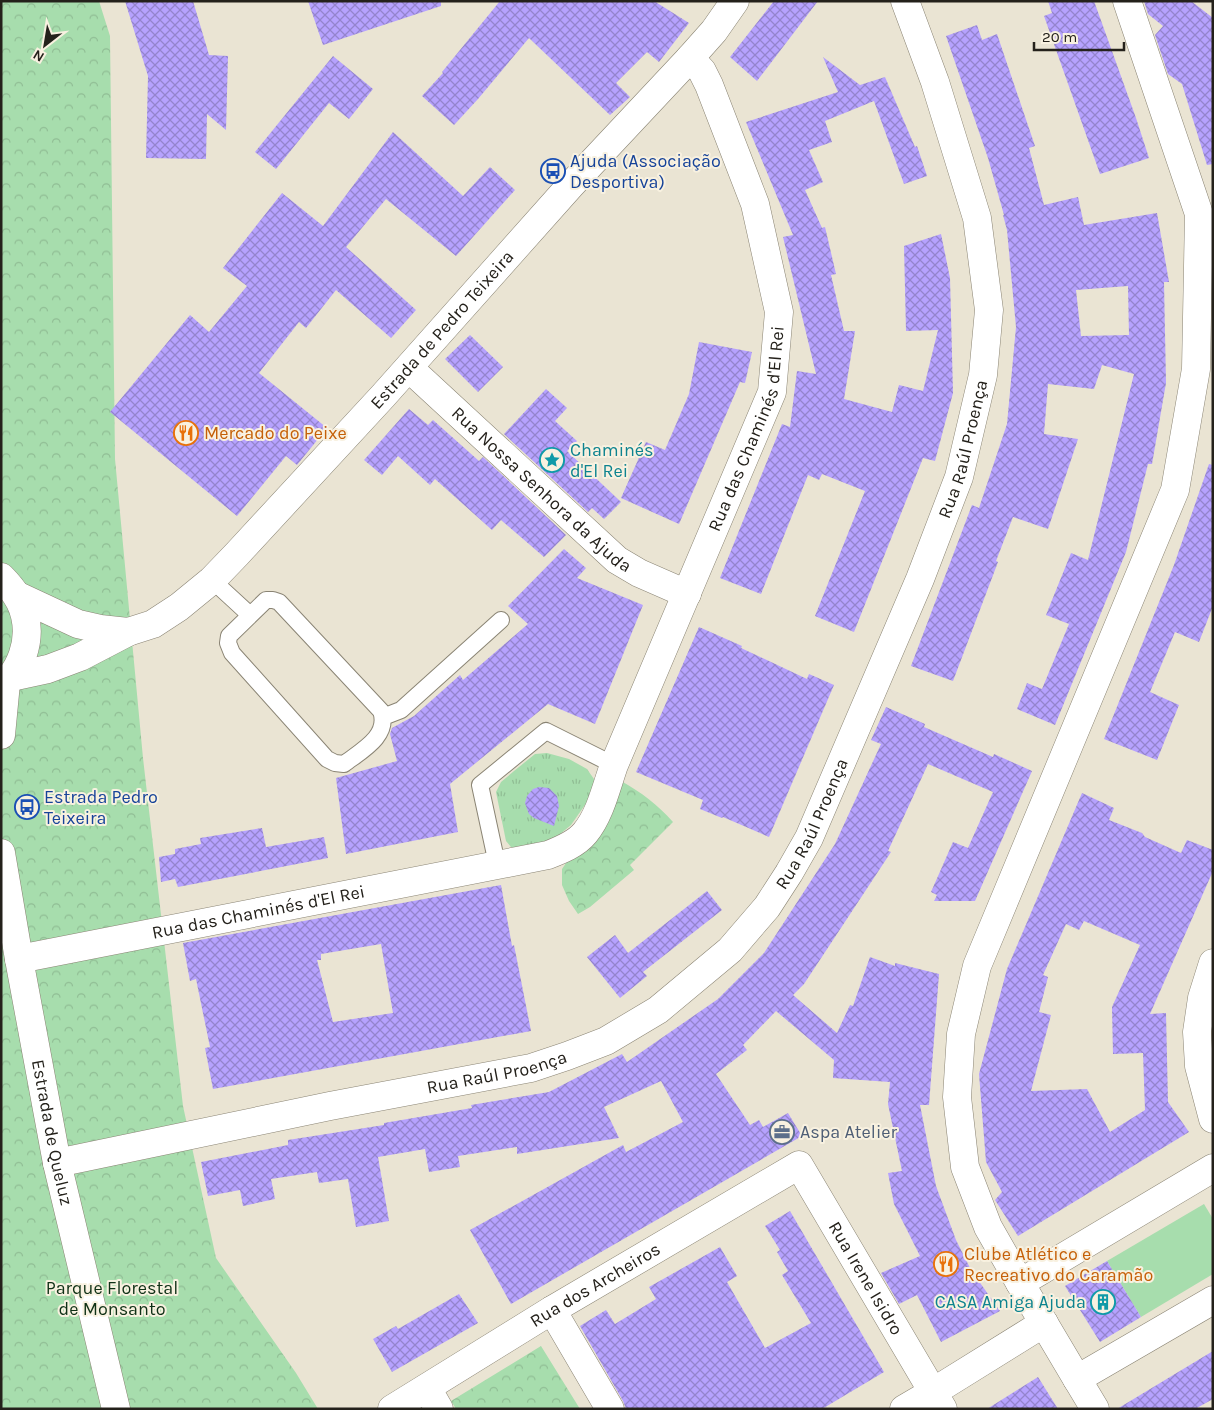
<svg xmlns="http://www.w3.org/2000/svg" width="1214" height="1410" viewBox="0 0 1214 1410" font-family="Karla,sans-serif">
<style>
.grass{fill:url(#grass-tufts)}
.forest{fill:url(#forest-crowns)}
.pitch{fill:#a7ddad}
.building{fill:url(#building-cross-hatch);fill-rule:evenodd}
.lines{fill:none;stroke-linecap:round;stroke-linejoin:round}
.service-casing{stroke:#8a8474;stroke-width:18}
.minor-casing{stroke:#8a8474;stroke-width:29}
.tertiary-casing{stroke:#8a8474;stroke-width:29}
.service{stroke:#fff;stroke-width:16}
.minor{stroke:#fff;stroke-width:28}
.tertiary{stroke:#fff;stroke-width:28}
.labels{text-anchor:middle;stroke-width:4;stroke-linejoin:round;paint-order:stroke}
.transit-label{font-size:18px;fill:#164399;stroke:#f8f1e0;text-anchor:start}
.street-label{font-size:18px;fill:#24211b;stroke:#f8f1e0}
.food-label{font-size:18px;fill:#c56008;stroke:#f8f1e0;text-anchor:start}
.culture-label{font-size:18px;fill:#0d838f;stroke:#f8f1e0;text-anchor:start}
.service-label{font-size:18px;fill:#4e5e75;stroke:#f8f1e0;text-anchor:start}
.park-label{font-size:18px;fill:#0f3116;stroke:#f8f1e0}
</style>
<defs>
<pattern id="grass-tufts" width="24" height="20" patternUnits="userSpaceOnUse" patternTransform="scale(1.25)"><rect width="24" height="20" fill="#a7ddad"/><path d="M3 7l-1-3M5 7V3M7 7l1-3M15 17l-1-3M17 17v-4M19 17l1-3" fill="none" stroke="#90bd94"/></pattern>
<pattern id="forest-crowns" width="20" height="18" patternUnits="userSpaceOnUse" patternTransform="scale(1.25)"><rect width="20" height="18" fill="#a7ddad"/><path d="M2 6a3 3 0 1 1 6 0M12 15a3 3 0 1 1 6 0" fill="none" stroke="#90bd94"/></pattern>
<pattern id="building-cross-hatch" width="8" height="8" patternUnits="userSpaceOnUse" patternTransform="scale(1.25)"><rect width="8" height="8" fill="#b6a2fe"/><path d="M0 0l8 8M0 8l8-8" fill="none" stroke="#9484cd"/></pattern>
</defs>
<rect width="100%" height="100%" fill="#eae4d3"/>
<!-- grass -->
<path class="grass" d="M547,753L569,759L587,769L596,782L587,802L571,825L553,840L516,849L511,847L506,841L496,792L501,782L514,771L535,754Z"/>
<!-- forest -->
<path class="forest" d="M1,1H99L110,36L115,459L143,758L183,1106L216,1258L296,1373L318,1409H1Z
M621,781C641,792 658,805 673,822L630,865L634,870L590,907L578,914L569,901L562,885V869Z
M541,1346L580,1409H456L451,1401Z"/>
<!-- pitch -->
<path class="pitch" d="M1204,1204L1213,1219V1274L1141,1317L1107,1261Z"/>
<!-- building -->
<path class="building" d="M125,1H193L209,55L228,56L226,130L207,114L206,159L146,158L148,76Z
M308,1H441V6L323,45Z
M500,1H654L689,23L659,62L647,52L616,83L630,97L610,115L529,38L478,99L454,125L422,96L443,73L442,72Z
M774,1H818L757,81L730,57Z
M1048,1H1094L1136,118L1149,158L1100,174L1044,16L1052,13Z
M1144,1H1191L1213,18V164L1207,165L1182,84L1168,74L1155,35L1163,26L1148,14Z
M977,25L982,40L997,34L1035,146L1029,148L1044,205L1078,197L1084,225L1157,213L1169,282H1164L1166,383L1152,464H1148L1126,552L1055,725L1017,709L1027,683L1042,689L1069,624L1046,615L1071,553L1088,560L1134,374L1102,365L1094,389L1048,384L1044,434L1078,439L1048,529L1013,517L996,561L998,562L953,681L911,666L972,505L979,508L1007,424L1016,327L1007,230L1003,215H1004L988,158L946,36ZM1128,286L1129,335L1081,336L1076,290Z
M333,56L373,89L349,119L329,103L276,169L255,152Z
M823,57L860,85L885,77L915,147L917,146L927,176L904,184L874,101L825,121L832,142L809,150L823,182L805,190L822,228L825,227L836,274L831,275L844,331H855L844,399L892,412L899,385L923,391L938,330L906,331L904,246L941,234L950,278L953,393L935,461L923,458L854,632L815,616L865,491L822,474L819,480L808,475L761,594L720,578L782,424L790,427L797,371L816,374L783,237L793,235L746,122L838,92Z
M393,132L463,196L490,167L515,190L456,256L386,199L346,247L416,310L391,338L336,290L306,328L299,322L259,373L327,428L297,465L286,456L237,516L110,412L190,315L209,332L247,286L223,268L282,193L323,226Z
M470,335L503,367L478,392L445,359Z
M699,342L752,352L745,383L740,382L679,524L621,498L646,442L665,450L689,394Z
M546,389L567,408L555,421L577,441L567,451L621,502L604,519L592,508L588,512L504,434Z
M409,409L428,425L433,420L479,461L483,457L566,535L544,557L501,520L492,530L435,479L430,485L398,456L382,475L364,460Z
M1209,464L1213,465V606L1199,642L1175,632L1150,692L1179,705L1157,760L1104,739L1174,565Z
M564,549L586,568L577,578L643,605L595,724L548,704L450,784L458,832L346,854L336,778L397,761L390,734L392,728L414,716L460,675L463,680L528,624L508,606Z
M699,627L742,646L741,648L807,679L809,674L834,685L769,837L723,817L722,818L700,809L703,800L636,772Z
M886,707L925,724L924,727L993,757L994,754L1032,771L975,901H934L937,895L931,892L953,842L968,848L993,792L928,764L888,851L891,852L804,984L793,995L837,1033L850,1005L853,1006L870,957L895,966V963L939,974L929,1105H920L936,1186L956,1240L971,1270L1000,1311L941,1342L917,1295L899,1304L881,1273L920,1256L894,1204L888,1173L902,1171L888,1104L890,1082L833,1078L834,1060L776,1011L743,1045L747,1050L716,1074L750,1125L759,1120L763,1127L788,1113L802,1136L511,1304L470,1230L623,1145L626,1152L683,1122L661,1081L604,1107L619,1138L517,1154V1147L458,1156L460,1167L429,1172L425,1149L378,1157L389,1221L356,1227L348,1179L319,1183L317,1172L271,1179L275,1199L243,1206L240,1190L208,1196L201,1162L288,1145V1140L384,1125V1123L472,1108L471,1105L549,1092L622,1054L627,1062L718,999L764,953L835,844L881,744L871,740Z
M539,787L549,788L557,796L559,806L554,826L534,818L529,814L527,809L525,803L527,796L533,789Z
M1082,793L1114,808L1109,820L1142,833L1145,837L1181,853L1187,840L1213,850V871L1150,1014L1166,1013L1168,1102L1189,1132L1018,1236L995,1200L1002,1192L986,1162L979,1074L1007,969ZM1084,921L1140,945L1112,1007L1113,1054L1143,1053L1145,1110L1110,1132L1087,1089L1031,1091L1051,1015L1039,1012L1048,977L1043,975L1066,924L1079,930Z
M262,828L266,847L324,837L328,858L178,887L175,879L161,882L159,857L175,854V849L201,844L200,838Z
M501,885L512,946L514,945L531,1031L213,1089L205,1048L210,1047L196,979L190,981L183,943ZM381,944L393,1013L333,1022L317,960H321V954Z
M707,891L722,910L643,972L647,976L620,998L587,957L615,935L628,953Z
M790,1211L884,1372L822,1409H626L623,1401L580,1326L606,1310L615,1324L656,1299L649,1287L720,1247L737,1276L727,1282L765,1348L811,1323L782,1275L788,1271L777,1252L780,1250L765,1226Z
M1107,1261L1141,1317L1100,1342L1065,1286Z
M459,1294L478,1323L392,1372L373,1339L396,1326L398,1329Z
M1213,1351V1399L1195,1409H1117Z
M1038,1377L1058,1409H987Z"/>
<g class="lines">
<defs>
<path id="service" d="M212,580L250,615
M266,600H273L279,602L381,711C390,736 361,751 344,764L335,763L327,759L232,653L228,643L229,636Z
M383,717L401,710L501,620
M497,864L480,785L546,731L614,765"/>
<g id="minor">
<path id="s1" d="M409,368L617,560L639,573L687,594"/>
<path d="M18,596L78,624L100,629L128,632"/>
<path id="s2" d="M11,677L48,669L80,657L128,632L153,624L179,607L212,580L237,554L383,396L570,186L690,58L714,31L735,1"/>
<path id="s3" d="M19,959L548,855C561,850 576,844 585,833C600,815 606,788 614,765L772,392L779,312L755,204L709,85L702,71L690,58"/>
<path d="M1213,963L1202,998L1197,1032L1199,1066L1213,1119"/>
<path id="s4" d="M57,1163L330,1106L531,1068L567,1056L606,1041L658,1010L730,950L767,907L789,873L809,838L920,579L959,477L983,375L989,310L977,218L935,82L905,1"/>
<path d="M1213,1168L1020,1283L1077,1379L1213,1300"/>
<path d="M1020,1283L988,1227L965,1167L957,1097L961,1034L977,966L1175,490L1196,369L1199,214L1127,1"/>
<path d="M552,1310L610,1409"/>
<path d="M1077,1379L1095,1409"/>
<path d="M427,1388L439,1409"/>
<path id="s5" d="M392,1409L552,1310L799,1165L943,1409"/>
<path d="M904,1409L933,1392L1044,1323"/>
</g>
<g id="tertiary">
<path d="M1,577C12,588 22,601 25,616C31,641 21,671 1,686"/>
<path d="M1,735L6,683"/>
<path id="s6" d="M1,853L19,959L57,1163L116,1409"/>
</g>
</defs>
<!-- service casing -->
<use href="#service" class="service-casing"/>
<!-- minor casing -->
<use href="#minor" class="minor-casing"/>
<!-- tertiary casing -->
<use href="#tertiary" class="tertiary-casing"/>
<!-- service -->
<use href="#service" class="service"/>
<!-- minor -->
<use href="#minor" class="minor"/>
<!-- tertiary -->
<use href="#tertiary" class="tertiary"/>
</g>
<!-- icons -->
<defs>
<symbol id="bus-ring" viewBox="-11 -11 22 22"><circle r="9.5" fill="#f8f1e0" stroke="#1a4fb4" stroke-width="1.5"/><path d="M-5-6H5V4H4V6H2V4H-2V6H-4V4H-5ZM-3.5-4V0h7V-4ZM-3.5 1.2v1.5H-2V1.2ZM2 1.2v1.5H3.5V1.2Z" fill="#1a4fb4"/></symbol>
<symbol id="restaurant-ring" viewBox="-11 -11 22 22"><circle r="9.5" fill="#f8f1e0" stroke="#e8710a" stroke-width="1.5"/><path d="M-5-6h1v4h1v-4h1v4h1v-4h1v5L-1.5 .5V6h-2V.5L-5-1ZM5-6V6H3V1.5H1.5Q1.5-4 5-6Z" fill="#e8710a"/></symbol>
<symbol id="sight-ring" viewBox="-11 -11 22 22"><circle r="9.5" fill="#f8f1e0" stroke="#0f9aa8" stroke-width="1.5"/><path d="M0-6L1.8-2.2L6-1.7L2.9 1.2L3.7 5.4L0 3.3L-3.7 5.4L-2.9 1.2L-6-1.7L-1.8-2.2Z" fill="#0f9aa8"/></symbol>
<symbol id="office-ring" viewBox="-11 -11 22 22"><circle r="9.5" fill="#f8f1e0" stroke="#5c6f8a" stroke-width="1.5"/><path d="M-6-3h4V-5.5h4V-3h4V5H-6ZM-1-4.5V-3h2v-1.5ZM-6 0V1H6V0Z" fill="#5c6f8a"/></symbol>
<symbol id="building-ring" viewBox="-11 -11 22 22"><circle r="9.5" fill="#f8f1e0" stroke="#0f9aa8" stroke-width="1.5"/><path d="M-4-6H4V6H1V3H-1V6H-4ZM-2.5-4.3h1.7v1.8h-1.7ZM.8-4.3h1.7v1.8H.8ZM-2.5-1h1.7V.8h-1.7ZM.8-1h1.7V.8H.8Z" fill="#0f9aa8"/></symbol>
</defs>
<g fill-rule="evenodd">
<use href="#bus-ring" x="539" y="157" width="28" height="28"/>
<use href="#restaurant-ring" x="172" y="419" width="28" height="28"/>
<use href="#sight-ring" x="538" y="446" width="28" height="28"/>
<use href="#bus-ring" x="13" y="793" width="28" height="28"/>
<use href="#office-ring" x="768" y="1118" width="28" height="28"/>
<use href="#restaurant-ring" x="932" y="1250" width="28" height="28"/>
<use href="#building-ring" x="1089" y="1288" width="28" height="28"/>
</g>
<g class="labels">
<!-- transit labels -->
<g class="transit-label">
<text x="570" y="167">Ajuda (Associação<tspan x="570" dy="21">Desportiva)</tspan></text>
<text x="44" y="803">Estrada Pedro<tspan x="44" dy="21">Teixeira</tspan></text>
</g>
<!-- street labels -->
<g class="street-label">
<text dy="6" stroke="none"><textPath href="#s2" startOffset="566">Estrada de Pedro Teixeira</textPath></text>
<text dy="6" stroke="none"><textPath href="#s3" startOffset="1020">Rua das Chaminés d'El Rei</textPath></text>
<text dy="6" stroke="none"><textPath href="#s4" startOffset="1274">Rua Raúl Proença</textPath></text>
<text dy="6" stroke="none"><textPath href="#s1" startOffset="180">Rua Nossa Senhora da Ajuda</textPath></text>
<text dy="6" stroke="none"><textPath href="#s4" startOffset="869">Rua Raúl Proença</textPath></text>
<text dy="6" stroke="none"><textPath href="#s3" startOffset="244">Rua das Chaminés d'El Rei</textPath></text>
<text dy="6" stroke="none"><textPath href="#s4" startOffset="449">Rua Raúl Proença</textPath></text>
<text dy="6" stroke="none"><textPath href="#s6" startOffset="284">Estrada de Queluz</textPath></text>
<text dy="6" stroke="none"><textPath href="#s5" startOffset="606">Rua Irene Isidro</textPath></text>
<text dy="6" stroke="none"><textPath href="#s5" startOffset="238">Rua dos Archeiros</textPath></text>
</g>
<!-- food labels -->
<g class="food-label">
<text x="204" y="439">Mercado do Peixe</text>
<text x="964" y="1260">Clube Atlético e<tspan x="964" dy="21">Recreativo do Caramão</tspan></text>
</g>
<!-- culture labels -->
<g class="culture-label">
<text x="570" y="456">Chaminés<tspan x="570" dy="21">d'El Rei</tspan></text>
<text x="1086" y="1308" text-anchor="end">CASA Amiga Ajuda</text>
</g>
<!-- service labels -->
<g class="service-label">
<text x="800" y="1138">Aspa Atelier</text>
</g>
<!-- park labels -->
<g class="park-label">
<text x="112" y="1294">Parque Florestal<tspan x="112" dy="21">de Monsanto</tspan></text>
</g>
</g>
<!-- border -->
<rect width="1214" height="1410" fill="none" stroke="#24211b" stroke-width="5"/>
<!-- north arrow -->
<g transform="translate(45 45) rotate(211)" stroke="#f8f1e0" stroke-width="4" paint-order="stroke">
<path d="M0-4L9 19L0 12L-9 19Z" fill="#24211b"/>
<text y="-8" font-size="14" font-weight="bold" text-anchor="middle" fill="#24211b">N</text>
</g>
<!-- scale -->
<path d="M1034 42v8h90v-8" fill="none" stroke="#24211b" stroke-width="2.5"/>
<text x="1042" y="42" font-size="15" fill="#24211b" stroke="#f8f1e0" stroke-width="4" paint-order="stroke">20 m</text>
</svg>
